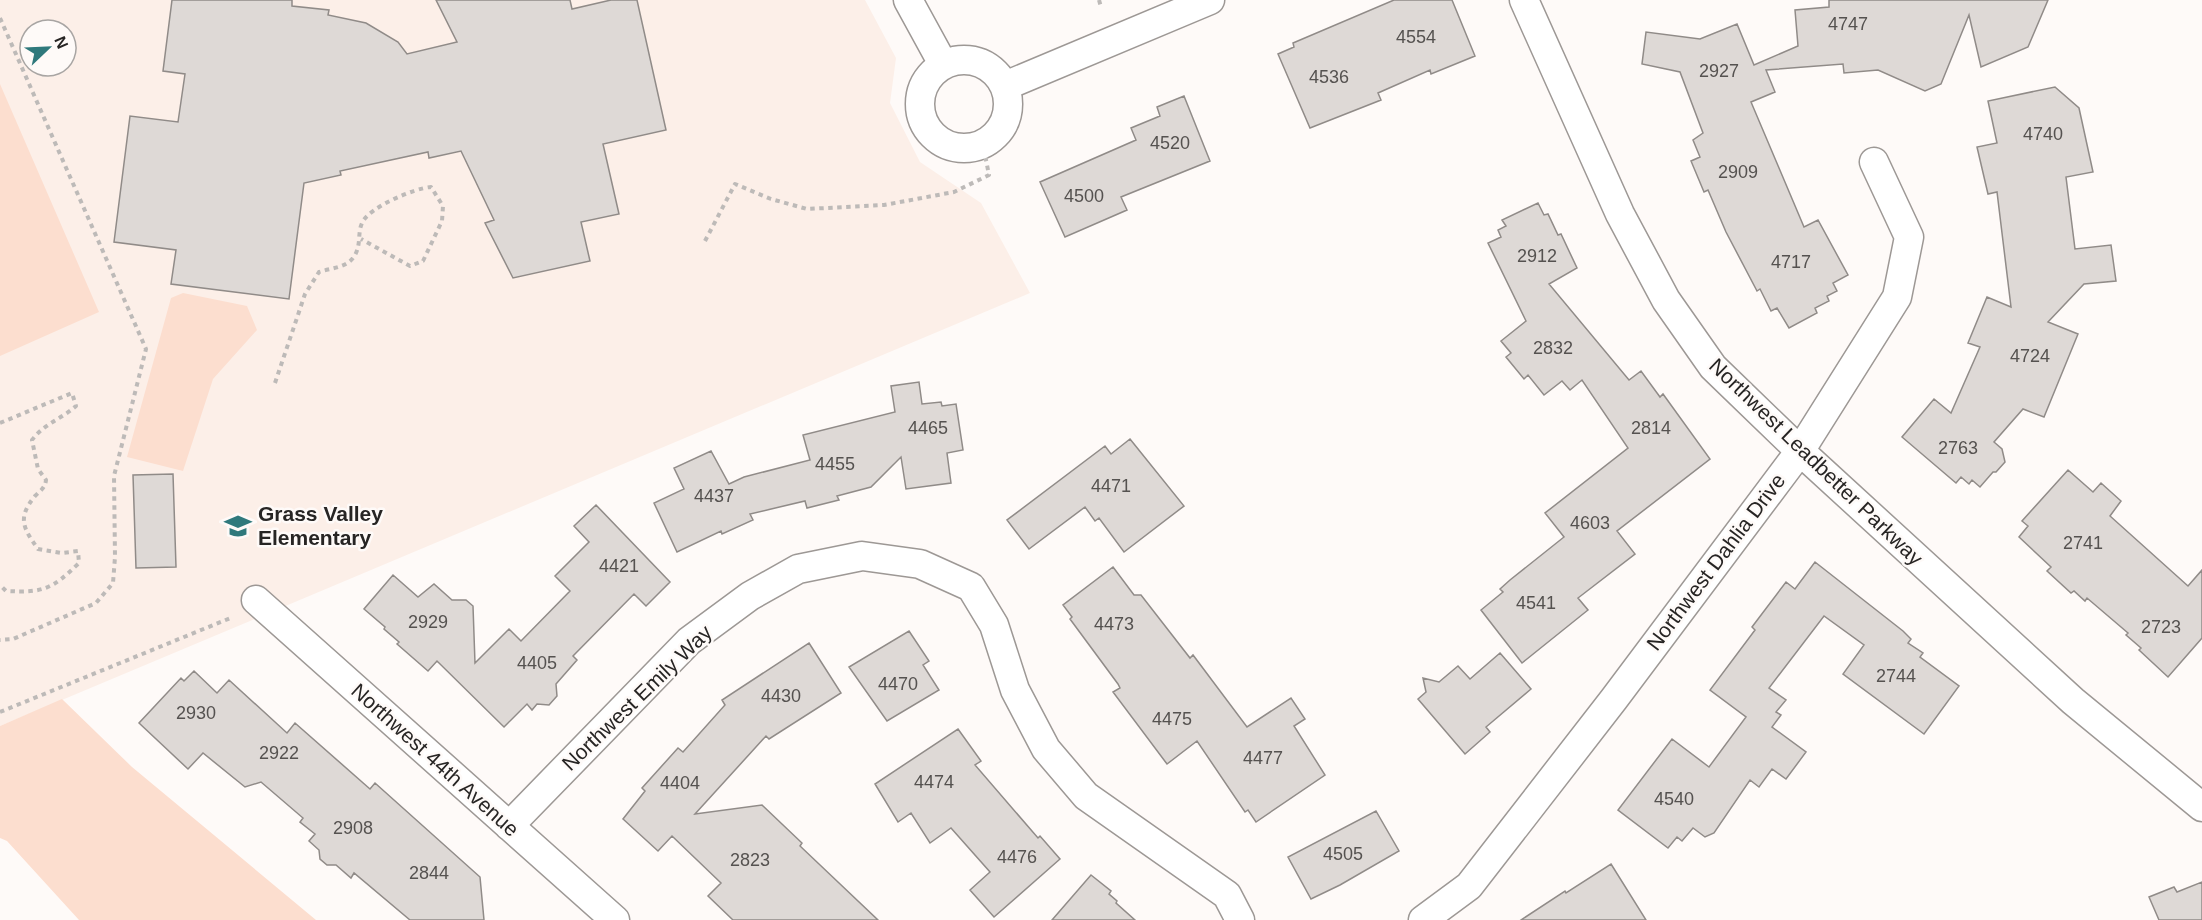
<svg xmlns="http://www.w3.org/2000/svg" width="2202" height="920" viewBox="0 0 2202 920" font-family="Arial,sans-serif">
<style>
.built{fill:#fcefe8;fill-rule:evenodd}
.green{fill:#fcdecf}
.building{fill:#ded9d6;stroke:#908b88;stroke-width:1.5}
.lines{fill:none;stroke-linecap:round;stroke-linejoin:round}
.street-casing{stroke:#9d9895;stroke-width:31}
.path{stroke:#bdbab8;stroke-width:4;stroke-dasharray:4.5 4.5;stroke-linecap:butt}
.street{stroke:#fff;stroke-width:28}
.labels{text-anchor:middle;stroke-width:5;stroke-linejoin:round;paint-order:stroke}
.number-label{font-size:18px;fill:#555250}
.street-label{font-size:21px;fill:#272524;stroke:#fefaf8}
.poi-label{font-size:21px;font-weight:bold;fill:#272524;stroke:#fefaf8;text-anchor:start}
</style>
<rect width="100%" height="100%" fill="#fefaf8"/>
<!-- built -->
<path class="built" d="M0,0H865L896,58L890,103L920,162L981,203L1030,293L0,726ZM30,30H66V66H30Z"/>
<!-- green -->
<path class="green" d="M0,84L99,312L0,356Z
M183,293L247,306L257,330L213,379L183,471L127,457L171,298Z
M62,699L132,767L316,920H79L7,841L0,838V726Z"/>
<!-- building -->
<path class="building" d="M172,0H292V6L329,10L328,15L366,23L398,42L407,54L457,42L436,0H570L572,9L611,0H637L666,130L603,144L619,214L581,222L590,261L513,278L485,223L494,220L461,151L429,158L428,152L340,171L341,175L304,183L289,299L171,284L176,250L114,242L130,116L178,122L185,74L163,71Z
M1394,0H1452L1475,56L1431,74L1430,70L1378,93L1381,100L1310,128L1278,54L1294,47L1293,43Z
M1829,0H2048L2028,47L1981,67L1969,15L1941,84L1925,91L1878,70L1844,73L1843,64L1766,70L1775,92L1751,102L1804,227L1818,220L1848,275L1833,283L1837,291L1827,296L1829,301L1815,308L1817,313L1789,328L1777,308L1771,311L1760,289L1757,291L1726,232L1708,190L1704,192L1691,161L1700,157L1693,140L1703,133L1680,72L1642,64L1646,32L1700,39L1737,24L1754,65L1798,46L1795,10L1829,7Z
M2055,87L2079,108L2093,172L2066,177L2075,249L2111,245L2116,281L2084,284L2048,322L2078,334L2044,417L2023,409L1994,442L2002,449L2005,462L1996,472H1993L1980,487L1972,480L1969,484L1961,477L1956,483L1902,437L1934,399L1951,413L1980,347L1968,343L1987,297L2011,307L1997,192L1988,194L1977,147L1997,143L1988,101Z
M1184,96L1210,161L1121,197L1127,210L1065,237L1040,182L1136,140L1131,128L1160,116L1157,107Z
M1538,203L1544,215L1548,214L1558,235L1561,234L1577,268L1549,284L1629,380L1641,371L1660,397L1663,394L1710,459L1617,531L1635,554L1578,598L1588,610L1522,663L1481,610L1503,592L1500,589L1510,580L1564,537L1545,513L1628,448L1582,380L1570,390L1562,381L1544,395L1528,375L1524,379L1506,357L1511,353L1501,341L1526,321L1488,243L1501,237L1498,230L1506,226L1502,220Z
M919,382L922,404L941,402L942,406L956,404L963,450L947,453L951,483L906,489L901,457L871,487L837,496L839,500L807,508L805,501L750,514L753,520L722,534L721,531L677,552L654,503L684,489L674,468L711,451L729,484L744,477L810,460L803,435L895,412L891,386Z
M1130,439L1184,506L1124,552L1099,518L1095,521L1085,507L1029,549L1007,520L1105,446L1111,454Z
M2068,470L2093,492L2101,483L2121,501L2110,516L2188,586L2202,570V638L2168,677L2139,650L2141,648L2126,635L2128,633L2087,598L2085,601L2074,591L2071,593L2047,571L2051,567L2019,537L2028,526L2022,521Z
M173,474L176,567L136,568L133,475Z
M596,505L670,582L646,606L634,594L573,656L577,660L556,684L557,696L549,705L537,704L532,710L527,704L504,727L437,661L428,671L397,644L399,642L384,629L385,627L364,609L393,575L418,597L434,584L452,600H466L473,606L475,663L509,629L521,641L570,591L555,576L589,542L574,526Z
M1815,562L1903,631L1911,639L1908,643L1923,653L1920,657L1959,686L1924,734L1843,674L1864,645L1824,616L1769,688L1786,700L1776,712L1781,715L1772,727L1806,752L1786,779L1772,769L1759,787L1750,780L1714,833L1705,837L1693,828L1682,841L1677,837L1668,848L1618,810L1672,739L1709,767L1746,717L1710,690L1755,630L1752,627L1786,582L1795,589Z
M1113,567L1134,595H1141L1190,658L1193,655L1247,727L1291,698L1305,719L1294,726L1325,775L1256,822L1248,810L1245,812L1197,741L1167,764L1113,692L1120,688L1118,684L1070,619L1072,617L1063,605Z
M909,631L929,661L923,665L939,690L887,721L849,667Z
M809,643L841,693L769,739L766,736L695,814L762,805L802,843L800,846L878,920H733L708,896L721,883L672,836L658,851L623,819L645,791L642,788L678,748L683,752L725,705L722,700Z
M1500,653L1531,689L1486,727L1490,732L1465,754L1418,699L1426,692L1423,678L1439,682L1458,666L1470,679Z
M194,671L217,693L229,680L287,733L295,723L370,789L375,783L480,877L484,920H410L354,873L351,878L336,865H327L320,859L319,850L309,841L315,834L300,822L303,818L261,782L245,787L203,753L188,769L139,723L181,678L184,681Z
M958,729L981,761L975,765L1038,838L1040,836L1060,859L994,917L970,890L990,872L951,828L930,843L911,813L898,822L875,784Z
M1376,811L1399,851L1340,885L1311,899L1288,857Z
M1611,864L1646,920H1521L1565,891L1566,893Z
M1091,875L1111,891L1109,894L1117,901L1116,903L1135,920H1052Z
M2202,882V920H2159L2149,897L2174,887L2177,892Z"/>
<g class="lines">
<defs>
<path id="street" d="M908,0L943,64
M1524,0L1620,214L1666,300L1713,367L1800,451L2073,701L2202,807
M920 104a44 44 0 1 1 88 0a44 44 0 1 1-88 0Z
M1005,86L1210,0
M256,600L615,920
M509,826L689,641L750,596L798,569L862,556L920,564L971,587L994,625L1015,690L1046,749L1086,796L1227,895L1240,920
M1423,920L1469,886L1614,699L1800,451L1897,297L1909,237L1874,162"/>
</defs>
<!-- street casing -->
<use href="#street" class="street-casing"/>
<!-- path -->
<path class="path" d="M1099,0L1101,7
M0,18L146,349L114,476L115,557L113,583L96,603L13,639L0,640
M705,241L735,184L771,199L807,209L884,205L954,192L989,175L983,145
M275,383L305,294L319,272C331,268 345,268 353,258C362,246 357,234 362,223C369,207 415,188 431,187L443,206L442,221L423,261L410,266L361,239
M0,423L72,393L76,406C60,420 45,423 32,440L38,469L46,480C45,488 41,490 35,496C17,518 23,528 38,549L62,553L78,551L79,563C52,589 44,593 6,591L0,585
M0,712L233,617"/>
<!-- street -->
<use href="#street" class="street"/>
</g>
<!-- icons -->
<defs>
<symbol id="school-bare" viewBox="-9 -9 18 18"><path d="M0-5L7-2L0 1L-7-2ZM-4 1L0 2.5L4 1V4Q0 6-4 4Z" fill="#2f797c" stroke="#fefaf8" stroke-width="2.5" paint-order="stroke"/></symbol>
</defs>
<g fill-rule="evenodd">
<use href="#school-bare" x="219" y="507" width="38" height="38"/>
</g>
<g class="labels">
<!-- number labels -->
<g class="number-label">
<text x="1848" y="30">4747</text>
<text x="1416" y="43">4554</text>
<text x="1719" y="77">2927</text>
<text x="1329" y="83">4536</text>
<text x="2043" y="140">4740</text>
<text x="1170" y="149">4520</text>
<text x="1738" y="178">2909</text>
<text x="1084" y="202">4500</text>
<text x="1537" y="262">2912</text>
<text x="1791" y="268">4717</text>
<text x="1553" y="354">2832</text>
<text x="2030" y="362">4724</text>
<text x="928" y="434">4465</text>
<text x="1651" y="434">2814</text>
<text x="1958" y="454">2763</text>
<text x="835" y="470">4455</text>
<text x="1111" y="492">4471</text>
<text x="714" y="502">4437</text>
<text x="1590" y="529">4603</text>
<text x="2083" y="549">2741</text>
<text x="619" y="572">4421</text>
<text x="1536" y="609">4541</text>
<text x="428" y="628">2929</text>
<text x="1114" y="630">4473</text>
<text x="2161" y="633">2723</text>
<text x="537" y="669">4405</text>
<text x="1896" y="682">2744</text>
<text x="898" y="690">4470</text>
<text x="781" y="702">4430</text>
<text x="196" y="719">2930</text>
<text x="1172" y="725">4475</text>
<text x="279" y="759">2922</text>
<text x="1263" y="764">4477</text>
<text x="934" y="788">4474</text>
<text x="680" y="789">4404</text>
<text x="1674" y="805">4540</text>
<text x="353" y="834">2908</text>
<text x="1343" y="860">4505</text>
<text x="1017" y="863">4476</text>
<text x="750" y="866">2823</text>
<text x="429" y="879">2844</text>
</g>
<!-- street labels -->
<g class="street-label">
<text transform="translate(1816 462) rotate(44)" y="7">Northwest Leadbetter Parkway</text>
<text transform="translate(1716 562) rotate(-53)" y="7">Northwest Dahlia Drive</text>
<text transform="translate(637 698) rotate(-44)" y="7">Northwest Emily Way</text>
<text transform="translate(435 760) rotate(42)" y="7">Northwest 44th Avenue</text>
</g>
<!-- poi labels -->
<g class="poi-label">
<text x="258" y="521">Grass Valley<tspan x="258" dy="24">Elementary</tspan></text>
</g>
</g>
<!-- north arrow -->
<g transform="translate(48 48) rotate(67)"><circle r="28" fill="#fefaf8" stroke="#a8a5a3" stroke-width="1.5"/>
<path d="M0-4.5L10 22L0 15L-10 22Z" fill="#2f797c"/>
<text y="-9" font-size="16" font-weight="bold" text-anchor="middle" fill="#272524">N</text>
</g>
</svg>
